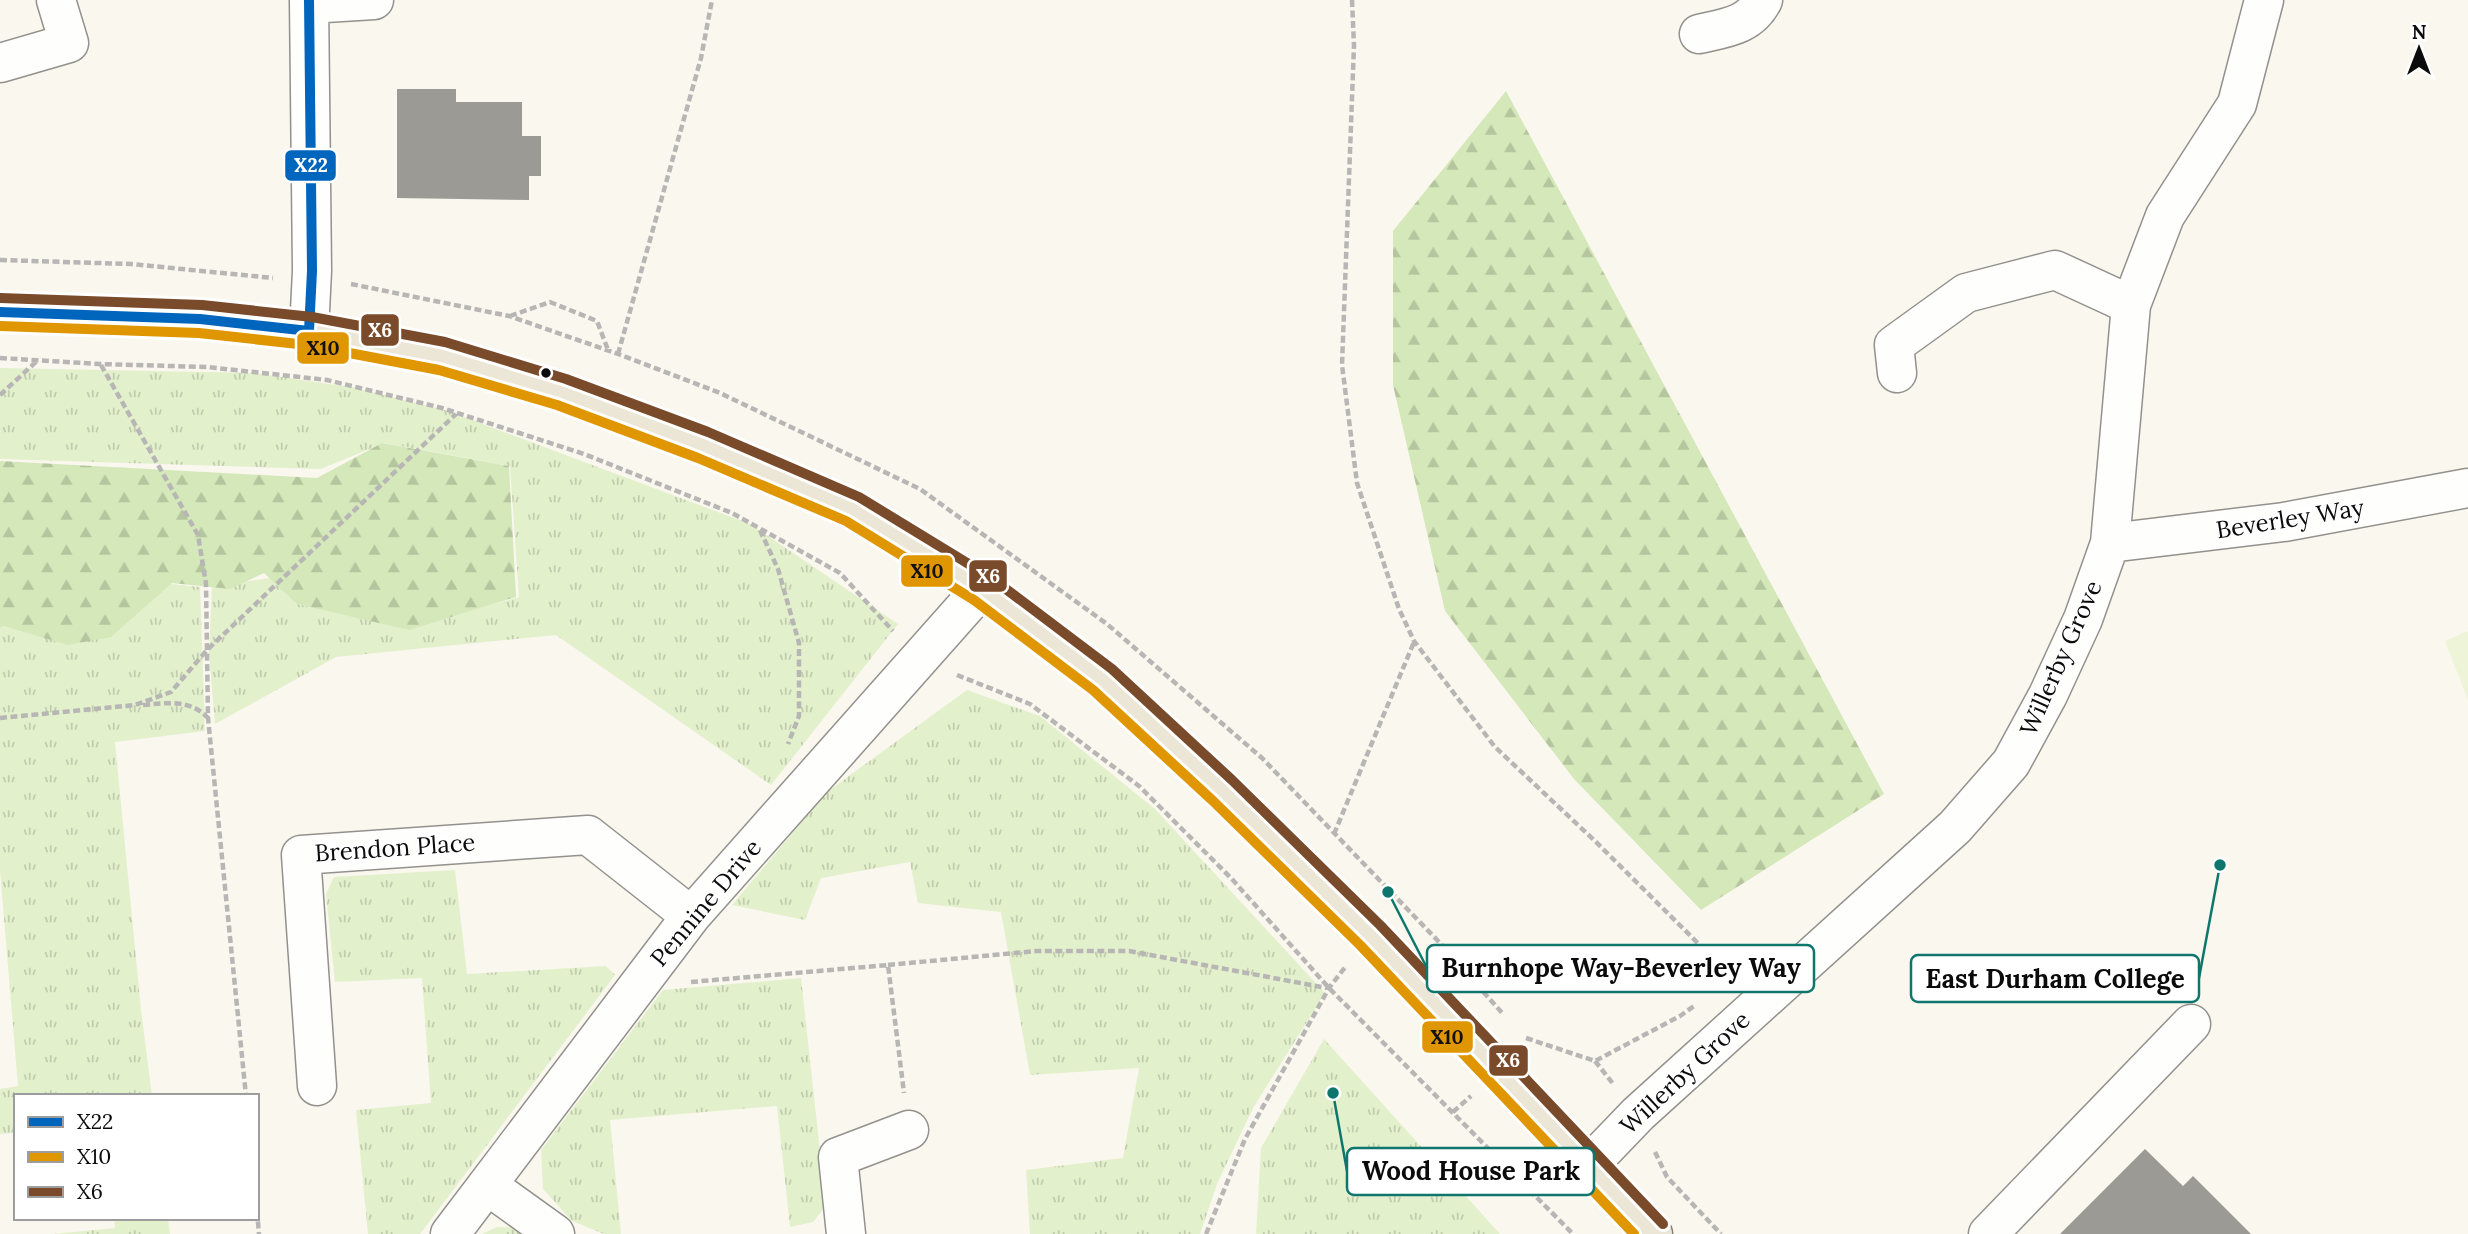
<svg xmlns="http://www.w3.org/2000/svg" width="2468" height="1234" viewBox="0 0 2468 1234" font-family="Lora,serif">
<style>
.grass{fill:url(#grass-tufts)}
.forest{fill:url(#forest-firs)}
.pitch{fill:#edf4d7}
.building{fill:#9c9a94}
.lines{fill:none;stroke-linecap:round;stroke-linejoin:round}
.minor-casing{stroke:#93918d;stroke-width:41}
.major-casing{stroke:#807f7a;stroke-width:41}
.path{stroke:#b7b6b5;stroke-width:4.5;stroke-dasharray:7 3.5;stroke-linecap:butt}
.minor{stroke:#fefefc;stroke-width:38}
.major{stroke:#ece6d6;stroke-width:38}
.bus-1-casing{stroke:#fff;stroke-width:16}
.bus-2-casing{stroke:#fff;stroke-width:16}
.bus-3-casing{stroke:#fff;stroke-width:16}
.bus-1{stroke:#0065bd;stroke-width:10}
.bus-2{stroke:#df9601;stroke-width:10}
.bus-3{stroke:#7a4b2a;stroke-width:10}
.bus-dot{fill:#0b0b0b;stroke:#fff;stroke-width:2.5}
.labels{text-anchor:middle;stroke-width:7;stroke-linejoin:round;paint-order:stroke}
.street-label{font-size:24px;fill:#0b0b0b;stroke:#fff}
.leader{fill:none;stroke:#0f766e;stroke-width:2.5}
.callout-dot{fill:#0f766e;stroke:#fff;stroke-width:2.5}
.callout{fill:#fff;stroke:#0f766e;stroke-width:2.5}
.callout-label{font-size:26px;text-anchor:middle;font-weight:bold;fill:#0b0b0b}
.line-badge{stroke:#fff;stroke-width:2.5}
.badge-label{font-size:19px;text-anchor:middle;font-weight:bold;fill:#fff}
.pale-badge-label{font-size:19px;text-anchor:middle;font-weight:bold;fill:#111}
</style>
<defs>
<pattern id="grass-tufts" width="24" height="20" patternUnits="userSpaceOnUse" patternTransform="scale(1.75)"><rect width="24" height="20" fill="#e3f0cc"/><path d="M3 7l-1-3M5 7V3M7 7l1-3M15 17l-1-3M17 17v-4M19 17l1-3" fill="none" stroke="#c1ccae"/></pattern>
<pattern id="forest-firs" width="22" height="20" patternUnits="userSpaceOnUse" patternTransform="scale(1.75)"><rect width="22" height="20" fill="#d4e8ba"/><path d="M5 1l3.5 6h-7zM16 11l3.5 6h-7z" fill="#b5c69f"/></pattern>
</defs>
<rect width="100%" height="100%" fill="#faf7ee"/>
<!-- grass -->
<path class="grass" d="M0,368L254,373L356,388L448,411L750,524L898,624L771,785L556,635L336,657L215,724L209,653L212,586L270,578L297,604L407,628L519,597L510,466L384,443L321,469L0,459Z
M170,584L200,587L205,731L115,742L141,1010L152,1096H16V1133L0,1134V1089L18,1086L0,870V627L2,626L68,644L114,634Z
M967,690L1040,716L1155,809L1325,993L1253,1108L1217,1184L1200,1234H1030L1026,1170L1123,1158L1139,1068L1030,1075L1001,912L918,903L910,862L821,878L805,920L732,905L827,792Z
M455,870L467,974L606,966L615,975L420,1234H368L356,1110L431,1103L422,978L335,982L326,894L334,877Z
M801,978L826,1206L813,1222L790,1227L777,1106L610,1120L621,1234H604L572,1221L543,1189L541,1150L663,990Z
M1324,1039L1500,1234H1256L1261,1148Z
M114,1218H168L170,1234H53L115,1228Z
M497,1227L518,1228L531,1234H482Z"/>
<!-- forest -->
<path class="forest" d="M1506,91L1884,794L1701,910L1574,779L1445,611L1393,385V231Z
M382,443L509,466L516,597L409,630L297,604L264,573L230,589L172,583L111,637L68,645L3,626L0,628V461L317,478Z"/>
<!-- pitch -->
<path class="pitch" d="M2468,631V700L2445,641Z"/>
<!-- building -->
<path class="building" d="M397,89H456V102H522V136H541V176H529V200L397,198Z
M2145,1149L2183,1186L2193,1176L2251,1234H2060Z"/>
<g class="lines">
<defs>
<path id="minor" d="M309,0L312,271L309,331
M309,4L374,0
M1699,34C1725,28 1750,26 1763,0
M0,63L69,43L56,0
M1897,373L1894,345L1966,293L2055,270L2131,305
M2110,543L2284,522L2468,488
M317,1086L301,855L588,835L691,916
M1589,1165L1638,1114L1955,827L2011,763L2048,695L2083,619L2110,543L2131,305L2165,216L2237,104L2264,0
M487,1185L555,1234
M450,1234L691,916L982,588
M846,1234L838,1157L909,1130
M1988,1234L2191,1024"/>
<path id="major" d="M0,312L200,319L309,331L442,356L561,392L703,445L852,509L982,588L1102,679L1222,790L1370,935L1653,1234"/>
</defs>
<!-- minor casing -->
<use href="#minor" class="minor-casing"/>
<!-- major casing -->
<use href="#major" class="major-casing"/>
<!-- path -->
<path class="path" d="M1352,0L1354,45L1342,365L1357,483L1399,609L1414,641L1495,747L1595,841L1732,977
M0,260L131,264L273,278
M351,284L509,316L618,354L720,393L920,489L1107,624L1262,758L1439,942L1503,1014
M510,316L550,302L597,321L608,350
M618,354L701,58L712,0
M0,358L100,364L207,367L327,380L442,408L584,454L732,513L840,573L893,631
M101,365L198,535L206,584L208,718L246,1096
M0,395L38,360
M760,530L778,569L799,643V716L788,744
M957,675L1030,704L1139,786L1231,878L1329,988L1573,1234
M143,705C168,703 190,699 208,718
M0,718L135,705L171,692L207,650L456,414
M1334,834L1414,642
M888,965L1036,951H1129L1327,988
M691,982L888,965L904,1093
M1526,1038L1595,1061L1680,1016L1694,1006
M1595,1061L1614,1085
M1453,1112L1471,1096
M1655,1152L1667,1177L1721,1234
M257,1211L259,1234
M1206,1234L1245,1139L1329,988L1346,966"/>
<!-- minor -->
<use href="#minor" class="minor"/>
<!-- major -->
<use href="#major" class="major"/>
<defs>
<path id="bus-1" d="M309,0L312,271L309,331
M0,312L200,319L309,331"/>
<path id="bus-2" d="M0,326L199,333L307,345L439,370L557,405L698,458L846,521L974,600L1093,690L1212,800L1360,945L1634,1234"/>
<path id="bus-3" d="M0,298L202,305L312,317L445,342L566,379L708,432L859,497L990,577L1112,669L1232,780L1380,925L1663,1224"/>
</defs>
<!-- bus-1 casing -->
<use href="#bus-1" class="bus-1-casing"/>
<!-- bus-2 casing -->
<use href="#bus-2" class="bus-2-casing"/>
<!-- bus-3 casing -->
<use href="#bus-3" class="bus-3-casing"/>
<!-- bus-1 -->
<use href="#bus-1" class="bus-1"/>
<!-- bus-2 -->
<use href="#bus-2" class="bus-2"/>
<!-- bus-3 -->
<use href="#bus-3" class="bus-3"/>
</g>
<!-- markers -->
<circle class="bus-dot" cx="546" cy="373" r="6"/>
<g class="labels">
<!-- street labels -->
<g class="street-label">
<text transform="translate(2290 519) rotate(-9)" y="8">Beverley Way</text>
<text transform="translate(2061 658) rotate(-66)" y="8">Willerby Grove</text>
<text transform="translate(395 848) rotate(-4)" y="8">Brendon Place</text>
<text transform="translate(706 903) rotate(-50)" y="8">Pennine Drive</text>
<text transform="translate(1685 1073) rotate(-43)" y="8">Willerby Grove</text>
</g>
</g>
<!-- callouts -->
<path class="leader" d="M1388 892L1427 968M2220 865L2199 978M1333 1093L1347 1171"/>
<g class="callout-dot">
<circle cx="1388" cy="892" r="7"/>
<circle cx="2220" cy="865" r="7"/>
<circle cx="1333" cy="1093" r="7"/>
</g>
<g class="callout">
<rect x="1427" y="945" width="387" height="47" rx="7"/>
<rect x="1911" y="955" width="288" height="47" rx="7"/>
<rect x="1347" y="1148" width="247" height="47" rx="7"/>
</g>
<g class="callout-label">
<text x="1621" y="977">Burnhope Way-Beverley Way</text>
<text x="2055" y="988">East Durham College</text>
<text x="1471" y="1180">Wood House Park</text>
</g>
<g class="line-badge">
<rect x="284" y="149" width="53" height="33" rx="7" fill="#0065bd"/>
<rect x="360" y="313" width="40" height="34" rx="7" fill="#7a4b2a"/>
<rect x="296" y="331" width="54" height="34" rx="7" fill="#df9601"/>
<rect x="900" y="554" width="54" height="34" rx="7" fill="#df9601"/>
<rect x="968" y="559" width="40" height="34" rx="7" fill="#7a4b2a"/>
<rect x="1421" y="1020" width="53" height="34" rx="7" fill="#df9601"/>
<rect x="1488" y="1044" width="41" height="33" rx="7" fill="#7a4b2a"/>
</g>
<g class="badge-label">
<text x="311" y="172">X22</text>
<text x="380" y="337">X6</text>
<text x="988" y="583">X6</text>
<text x="1508" y="1067">X6</text>
</g>
<g class="pale-badge-label">
<text x="323" y="355">X10</text>
<text x="927" y="578">X10</text>
<text x="1447" y="1044">X10</text>
</g>
<!-- legend -->
<rect x="14" y="1094" width="245" height="126" fill="#ffffff" stroke="#9d9d9d" stroke-width="2"/>
<rect x="28" y="1117" width="35" height="10" fill="#0065bd" stroke="#9d9d9d" stroke-width="2"/>
<text x="77" y="1129" font-size="21" fill="#0b0b0b">X22</text>
<rect x="28" y="1152" width="35" height="10" fill="#df9601" stroke="#9d9d9d" stroke-width="2"/>
<text x="77" y="1164" font-size="21" fill="#0b0b0b">X10</text>
<rect x="28" y="1187" width="35" height="10" fill="#7a4b2a" stroke="#9d9d9d" stroke-width="2"/>
<text x="77" y="1199" font-size="21" fill="#0b0b0b">X6</text>
<!-- north arrow -->
<g transform="translate(2419 49)" stroke="#ffffff" stroke-width="5" paint-order="stroke">
<path d="M0-5L12 26L0 18L-12 26Z" fill="#0b0b0b"/>
<text y="-10" font-size="19" font-weight="bold" text-anchor="middle" fill="#0b0b0b">N</text>
</g>
</svg>
